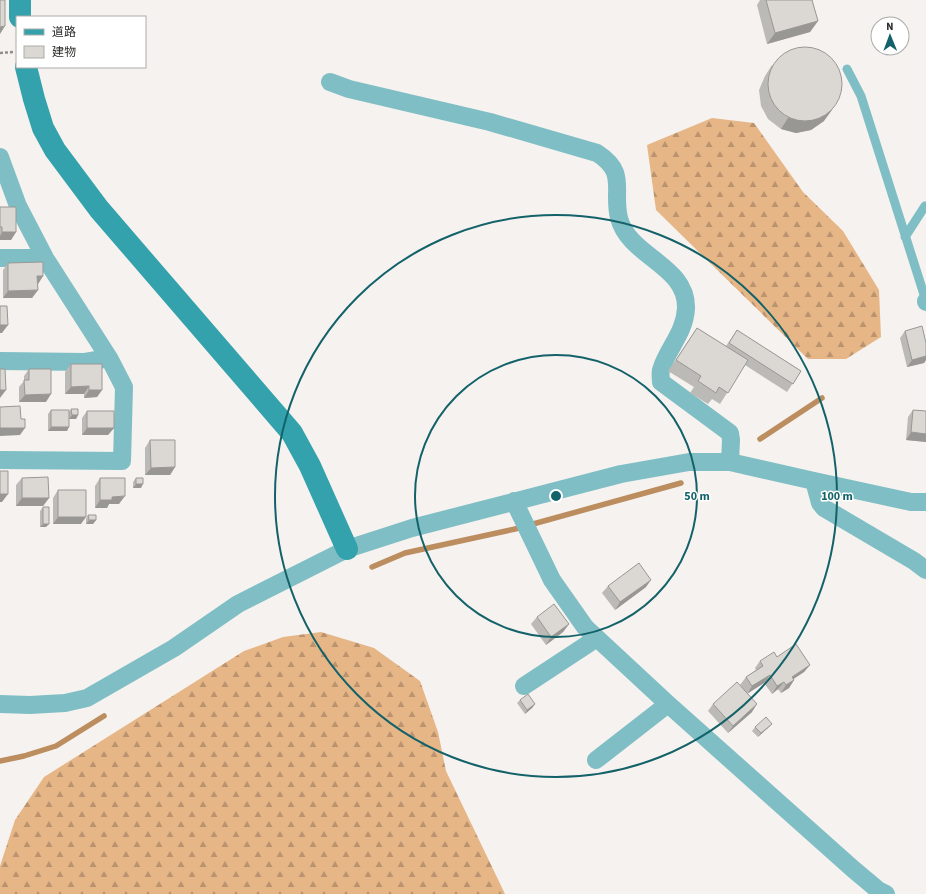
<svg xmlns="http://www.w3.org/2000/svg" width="926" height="894" viewBox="0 0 926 894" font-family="'Source Sans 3','Noto Sans JP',sans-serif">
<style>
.forest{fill:url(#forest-firs)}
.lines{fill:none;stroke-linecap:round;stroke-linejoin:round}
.stream{stroke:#bb8d5f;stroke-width:5.5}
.path{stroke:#908e8b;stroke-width:2.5;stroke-dasharray:3 2;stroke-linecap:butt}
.lane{stroke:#7fbec4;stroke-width:9}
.street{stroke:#7fbec4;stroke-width:18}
.secondary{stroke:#33a2ac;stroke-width:22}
.wall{fill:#bcbab6}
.shaded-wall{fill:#999794}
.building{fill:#dbd8d4;stroke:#999794}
.ring{fill:none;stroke:#136269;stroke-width:2}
.centre{fill:#136269;stroke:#fff;stroke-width:2}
.ring-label{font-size:12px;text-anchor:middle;font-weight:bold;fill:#136269;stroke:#fff;stroke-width:3;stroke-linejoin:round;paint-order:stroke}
</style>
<defs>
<pattern id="forest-firs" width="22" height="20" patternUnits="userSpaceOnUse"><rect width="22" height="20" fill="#e6b687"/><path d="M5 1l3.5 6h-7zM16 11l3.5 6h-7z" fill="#bb946f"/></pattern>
</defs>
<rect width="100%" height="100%" fill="#f6f2ef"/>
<!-- forest -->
<path class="forest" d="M712,118L754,123L803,192L843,231L879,290L881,337L846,359H808L656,210L647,145Z
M321,632L374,648L420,681L438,732L446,771L505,894H0V866L15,820L44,777L244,651L283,637Z"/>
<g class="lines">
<!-- stream -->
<path class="stream" d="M760,439L822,398
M372,567L405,553L515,529L681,483
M0,761L24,756L56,746L104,716"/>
<!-- path -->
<path class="path" d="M0,53L13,52"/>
<!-- lane -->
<path class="lane" d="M847,69L861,96L926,301
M905,237L925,206"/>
<!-- street -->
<path class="street" d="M330,82L349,89L490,122L597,153C628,173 612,189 619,218C629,257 687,265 686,308C685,333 667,349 661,370C660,374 661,379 661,382L730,433L731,440L730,462
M0,157L18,206L45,258L109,358L124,387L122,461L0,460
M0,258H45
M926,301V302
M0,361L85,362L109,358
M814,481L820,503L824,508L914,561L926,570
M514,501L552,580L585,627L668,704L853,869L878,890L886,894
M524,686L597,638
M0,704L30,705L65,703L87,698L174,648L238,604L347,549L412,528L621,474L689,462H730L814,481L911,502H926
M596,760L668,704"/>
<!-- secondary -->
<path class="secondary" d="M20,0V17
M26,67L34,99L43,128L55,150L99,209L292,433L310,466L347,549"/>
</g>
<!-- wall -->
<path class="wall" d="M760,0H812L818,21L810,32L767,44L757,5Z
M772,65L824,121L811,130L796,133L781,129L768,119L761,106L759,90L765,76Z
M0,207L16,232L11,240H0Z
M8,263L43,276L38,284V290L32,298H3V270Z
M697,328L726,346L737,330L801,371L787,392L745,365L720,404L712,399L708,404L690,393L694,387L668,371Z
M905,331L926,343V360L924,363L907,367L900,338Z
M71,364L102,390L97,397L84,398V394H65V372Z
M29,369L46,402H19V387L24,381V376Z
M71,409L78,415L76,419H69L67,431H48V414L51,410L69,412Z
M913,410L926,411V442L906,440L908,417Z
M87,411L114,428L108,435H82V418Z
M150,440L175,467L170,475H145V448Z
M22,478L49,498L43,506H16V485Z
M100,478L119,504H109L107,508H95V486Z
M136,478L141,488H133V482Z
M58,490L81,524H53V498Z
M43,507L46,527H40V511Z
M88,515L96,520L93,524H86V519Z
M608,586L646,587L615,610L602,593Z
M537,617L569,624L563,632L546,645L531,624Z
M777,657L810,665L804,672L793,679L794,680L789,688L781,693L778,689L772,694L764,683L747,693L752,712L728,733L708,711L713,704L743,689L740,685L746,677L756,670L755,668L760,661Z
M520,700L535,704L532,708L525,714L517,703Z
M772,724L769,727L758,737L752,731L755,727Z"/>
<!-- shaded-wall -->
<path class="shaded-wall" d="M818,21L810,32L767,44L775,33Z
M5,26L0,34V27Z
M832,110L824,121L811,130L796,133L781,129L788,118Z
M2,232H16L11,240H0V236Z
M37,276H43L38,284Z
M38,290L32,298H3L8,291Z
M0,325H8L2,333H0Z
M926,356V360L924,363L907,367L912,360Z
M89,386L84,394H65L71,387Z
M0,390H6L0,398Z
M89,390H102L97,397L84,398Z
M51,394L46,402H19L25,395Z
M72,415H78L76,419H69Z
M51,427H69L67,431H48Z
M0,428H25L20,435L0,436Z
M87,428H114L108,435H82Z
M911,432L926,434V442L906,440Z
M175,467L170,475H145L151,468Z
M136,484H143L141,488H133Z
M0,494H8L2,502H0Z
M125,496L119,504H109L107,508H95L100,500L112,497Z
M22,498H49L43,506H16Z
M58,517H86L81,524H53Z
M89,520H96L93,524H86Z
M43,524H49L46,527H40Z
M651,580L646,587L615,610L620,602Z
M569,624L563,632L546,645L551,637Z
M810,665L804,672L786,684L792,677Z
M770,675L764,683L747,694L752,686Z
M794,680L789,688L781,693L786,685Z
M784,682L778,689L772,694L777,686Z
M535,704L532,708L525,714L527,710Z
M757,704L752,712L728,733L733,726Z
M772,724L769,727L758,737L761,733Z"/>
<!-- building -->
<path class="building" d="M0,0H5V26L0,27Z
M766,0H812L818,21L775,33Z
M768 84a37 37 0 1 1 74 0a37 37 0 1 1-74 0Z
M0,207H16V232H2V227H0Z
M43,262V276H37L38,290L8,291V263Z
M0,306H7L8,325H0Z
M922,326L926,343V356L912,360L905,331Z
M697,328L748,360L728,393L719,387L716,393L698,381L701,376L676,360Z
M737,330L801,371L793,384L729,343Z
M71,364H102V390H89V386L71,387Z
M0,369H5L6,390H0Z
M29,369H51V394L25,395L24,380H29Z
M20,406L21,419H25V428H0V407Z
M71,409H78V415H72Z
M51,410H69V427H51Z
M913,410L926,411V434L911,432Z
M87,411H114V428H87Z
M150,440H175V467L151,468Z
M0,471H8V494H0Z
M48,477L49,498H22V478Z
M100,478H125V496L112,497V500H100Z
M136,478H143V484H136Z
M58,490H86V517H58Z
M43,507H49V524H43Z
M88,515H96V520H89Z
M639,563L651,580L620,602L608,586Z
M554,604L569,624L551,637L537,617Z
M796,644L810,665L792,677L794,680L786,685L784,682L777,686L770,675L752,686L746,677L763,666L760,661L774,652L777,657Z
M737,682L757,704L733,726L713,704Z
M528,694L535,704L527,710L520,700Z
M766,717L772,724L761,733L755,727Z"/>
<!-- distance rings -->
<g class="ring">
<circle cx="556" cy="496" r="141"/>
<circle cx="556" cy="496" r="281"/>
</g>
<circle cx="556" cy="496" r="6" class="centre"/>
<g class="ring-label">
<text x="697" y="500">50 m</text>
<text x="837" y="500">100 m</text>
</g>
<!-- legend -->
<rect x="16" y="16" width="130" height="52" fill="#ffffff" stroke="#ababaa"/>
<rect x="24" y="29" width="20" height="6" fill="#33a2ac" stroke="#ababaa"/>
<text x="52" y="36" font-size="12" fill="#2d2c2a">道路</text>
<rect x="24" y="46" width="20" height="12" fill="#dbd8d4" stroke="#ababaa"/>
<text x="52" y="56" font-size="12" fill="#2d2c2a">建物</text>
<!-- north arrow -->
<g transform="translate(890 36) rotate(359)"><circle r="19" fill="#ffffff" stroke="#ababaa"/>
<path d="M0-3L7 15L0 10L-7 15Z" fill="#136269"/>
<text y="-6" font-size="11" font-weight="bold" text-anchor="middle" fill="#2d2c2a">N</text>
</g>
</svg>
